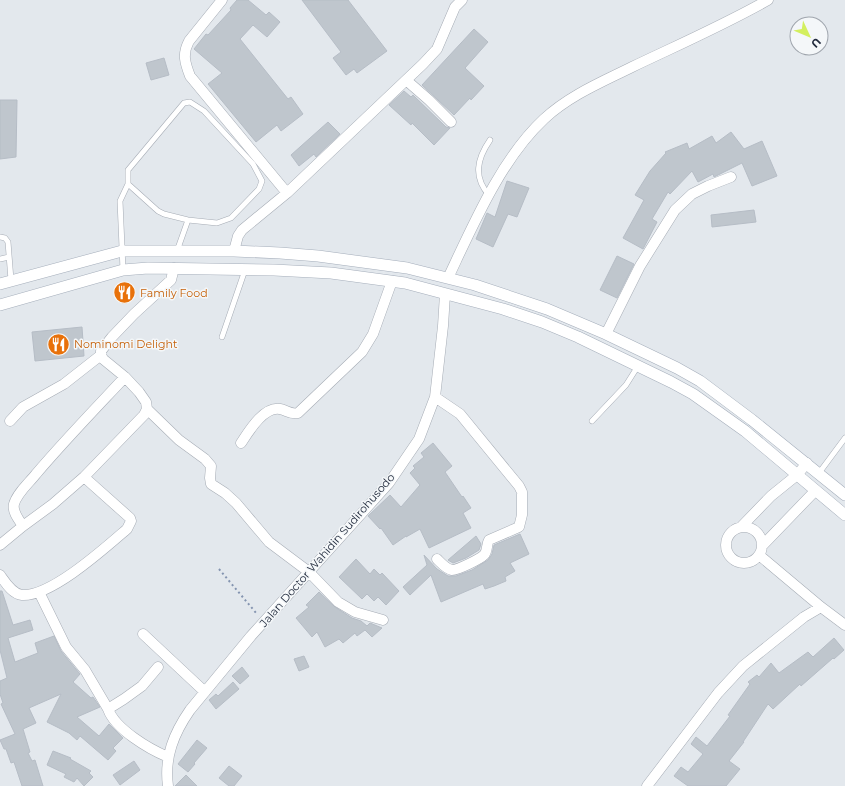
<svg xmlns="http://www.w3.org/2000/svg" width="845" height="786" viewBox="0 0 845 786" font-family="Montserrat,sans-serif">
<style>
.building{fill:#bfc6cd;stroke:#b6bdc6}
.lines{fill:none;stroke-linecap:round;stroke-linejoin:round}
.service-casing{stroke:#a6acb5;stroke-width:6}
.minor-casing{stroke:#a6acb5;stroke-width:11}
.secondary-casing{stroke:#a5aebb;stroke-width:12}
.path{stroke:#8494b0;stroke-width:2;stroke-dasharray:2 3;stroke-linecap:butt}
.service{stroke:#fff;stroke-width:5}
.minor{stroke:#fff;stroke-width:10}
.secondary{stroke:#fff;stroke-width:11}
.labels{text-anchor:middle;stroke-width:3;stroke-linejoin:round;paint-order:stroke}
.food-label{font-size:11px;fill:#c56008;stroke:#f4f7f9;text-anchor:start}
.street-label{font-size:11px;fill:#232c3e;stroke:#f4f7f9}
</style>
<rect width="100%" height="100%" fill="#e3e8ed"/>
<!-- building -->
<path class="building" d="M237,0H248L266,15L269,12L280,22L267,37L253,25L240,39L288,99L291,97L303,114L281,131L277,125L256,142L208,84L222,73L194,49L206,34L208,35L231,10L230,8Z
M302,0H348L387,51L357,73L354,69L346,75L333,58L341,52Z
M474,29L488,42L465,68L484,86L471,100L470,98L454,115L422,85Z
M164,58L169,75L151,80L146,63Z
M404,91L411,97L413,95L446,127L450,128L434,145L412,123L411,125L389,105Z
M0,100H17L16,157L0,159Z
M328,122L340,134L316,157L314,154L299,166L291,155Z
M731,132L744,149L762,141L777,176L752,186L742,163L714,177L713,174L698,182L692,171L670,194L668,192L652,219L657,222L643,249L623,238L644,200L635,195L650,171L666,153L665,152L687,143L689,149L712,136L716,143Z
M507,181L529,188L517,217L508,214L493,247L476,239L487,213L495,217Z
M754,210L756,222L712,227L711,215Z
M617,256L634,264L617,298L600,290Z
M82,327L84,356L35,361L32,332Z
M433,443L452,466L445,472L462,497L463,496L471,508L463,513L471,528L429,548L420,529L406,537V536L393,545L381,528L380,529L368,516L390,495L401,507L420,485L410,473L415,468L413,466L424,457L421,453Z
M520,534L529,554L510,563L515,571L505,577L506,581L494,586L485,589L483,584L441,602L431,575L410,595L403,587L427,565L424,555L437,569L448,576H456L472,570L488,560L492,554L494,545Z
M476,536L481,544L479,550L466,558L453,563L448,560Z
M356,559L370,574L374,569L380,575L382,573L399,591L386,605L378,597L374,601L367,594L362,599L339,577Z
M0,591H2L13,625L30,620L33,630L8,638L15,662L38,653L35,643L54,636L61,651L80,674L73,682L91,698L93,697L100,707L77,717L99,736L109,724L123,738L113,748L116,751L108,760L80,736L77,740L69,733L47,722L61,694L29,708L36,723L23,729L30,752L28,753L32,761L35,760L43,786H22L14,762L11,763L6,749H4L0,740L15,734L1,704L3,703L0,694V681L7,678L0,650Z
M319,592L335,607L352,618L361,621L367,626L370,623L382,628L372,637L365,630L357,636L355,633L343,643L339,639L325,647L317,632L312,637L296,618L309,607L306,605Z
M834,638L844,650L834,659L833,658L801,686L800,684L773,709L768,704L743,742H744L729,761L740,769L726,786H688L674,776L681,767L688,772L703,754L691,744L696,737L707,746L730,716L728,715L750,684L748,682L757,675L759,677L771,663L779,673L808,652L813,657Z
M304,656L309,667L299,671L294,659Z
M242,667L249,676L240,684L232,676Z
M233,682L239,689L216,709L209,700L216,694L218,696Z
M197,740L207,748L194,763L195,764L188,772L178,764Z
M53,751L71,758L70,759L91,771L89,773L93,777L84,786L77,778L74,782L64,777L66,774L47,765Z
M134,761L140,770L120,785L113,775Z
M229,766L242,776L234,786H229L219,778Z
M186,775L197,786H175Z"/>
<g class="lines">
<defs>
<path id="service" d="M190,102L204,111L253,164L262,181L259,189L231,218L217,223L188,220L164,214L158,211L128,184V170L184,103Z
M489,195C473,177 477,159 490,140
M0,237L5,238L8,242L11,280
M177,251L188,220
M0,259L9,257
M123,270L120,201L128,184
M222,337L245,270
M592,421L626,385L638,366
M819,473L845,438"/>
<path id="minor" d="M222,0L189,41C182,54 185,63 190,76L287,193
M406,80L429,100L451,122
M234,251L238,236L242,230L287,193L423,64L437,49L455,7L462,0
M448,278C473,225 501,159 544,119C570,95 602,82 632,67C678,45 724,25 768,0
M606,334L640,266L675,210L692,194L708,186L731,177
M435,397L460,414L519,486L522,492V515L519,527L489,540C486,545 488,551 484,555C480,559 458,570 452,570C446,569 441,563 437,559
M147,409L179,440L205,459L211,466L210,478L211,484L225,493L236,503L269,542L309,572L338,602L355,612L383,620
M10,421L23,407L64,384L101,355
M241,443C249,431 264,406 280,409C286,410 291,415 298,413L362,352L373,334L392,281
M23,526C19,520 12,512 14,504C17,493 29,483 36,474C64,441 95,409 125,377
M741,527L771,496L797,475L807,463
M726 545a18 18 0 1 1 36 0a18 18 0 1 1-36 0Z
M0,545L23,526L53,504L84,477L144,415L147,409L146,402L139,392L125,377L103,359L101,355V351L112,337L134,314L171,280L174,268
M762,546L815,491
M759,555L821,607L845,625
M0,575C5,582 12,594 22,595C51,597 106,547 127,529L131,521L130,518L84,477
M39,592L66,647L85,670L108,709
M143,634L205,692
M158,667L142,686L124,699L108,709C115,729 149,749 168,757
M168,786C164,757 174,733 190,710L251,636L389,483L419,439L435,397L443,326L445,294
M647,786L718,693L743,666L804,617L821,607"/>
<path id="secondary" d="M0,284L122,251H234L280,253L318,256L407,268L475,285L547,309L606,334L677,368L700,381L752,420L845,495
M0,305L123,270L148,268L274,270L331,273L405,283L503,309L542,322L578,337L671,382L693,394L745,431L845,515"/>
</defs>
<!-- service casing -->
<use href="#service" class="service-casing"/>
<!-- minor casing -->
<use href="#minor" class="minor-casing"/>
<!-- secondary casing -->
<use href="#secondary" class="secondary-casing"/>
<!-- path -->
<path class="path" d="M219,569L257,614"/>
<!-- service -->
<use href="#service" class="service"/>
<!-- minor -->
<use href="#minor" class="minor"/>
<!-- secondary -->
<use href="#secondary" class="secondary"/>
</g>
<!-- icons -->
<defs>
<symbol id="restaurant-disc" viewBox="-11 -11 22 22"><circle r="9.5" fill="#e8710a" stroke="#f4f7f9"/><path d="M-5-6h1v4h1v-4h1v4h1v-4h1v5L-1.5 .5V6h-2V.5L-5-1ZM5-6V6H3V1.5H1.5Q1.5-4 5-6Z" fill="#fff"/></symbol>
</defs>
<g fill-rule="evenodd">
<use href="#restaurant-disc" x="112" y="280" width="25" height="25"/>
<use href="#restaurant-disc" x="46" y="332" width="25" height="25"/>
</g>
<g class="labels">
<!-- food labels -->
<g class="food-label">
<text x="140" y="297">Family Food</text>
<text x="74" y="348">Nominomi Delight</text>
</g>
<!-- street labels -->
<g class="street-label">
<text transform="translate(327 550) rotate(-49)" y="4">Jalan Doctor Wahidin Sudirohusodo</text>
</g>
</g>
<!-- north arrow -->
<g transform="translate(809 36) rotate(134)"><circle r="19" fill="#f4f7f9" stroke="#a0a6ae"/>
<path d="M0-3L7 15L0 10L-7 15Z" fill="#d3ef5f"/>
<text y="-6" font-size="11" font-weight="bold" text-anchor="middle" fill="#232c3e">U</text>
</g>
</svg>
